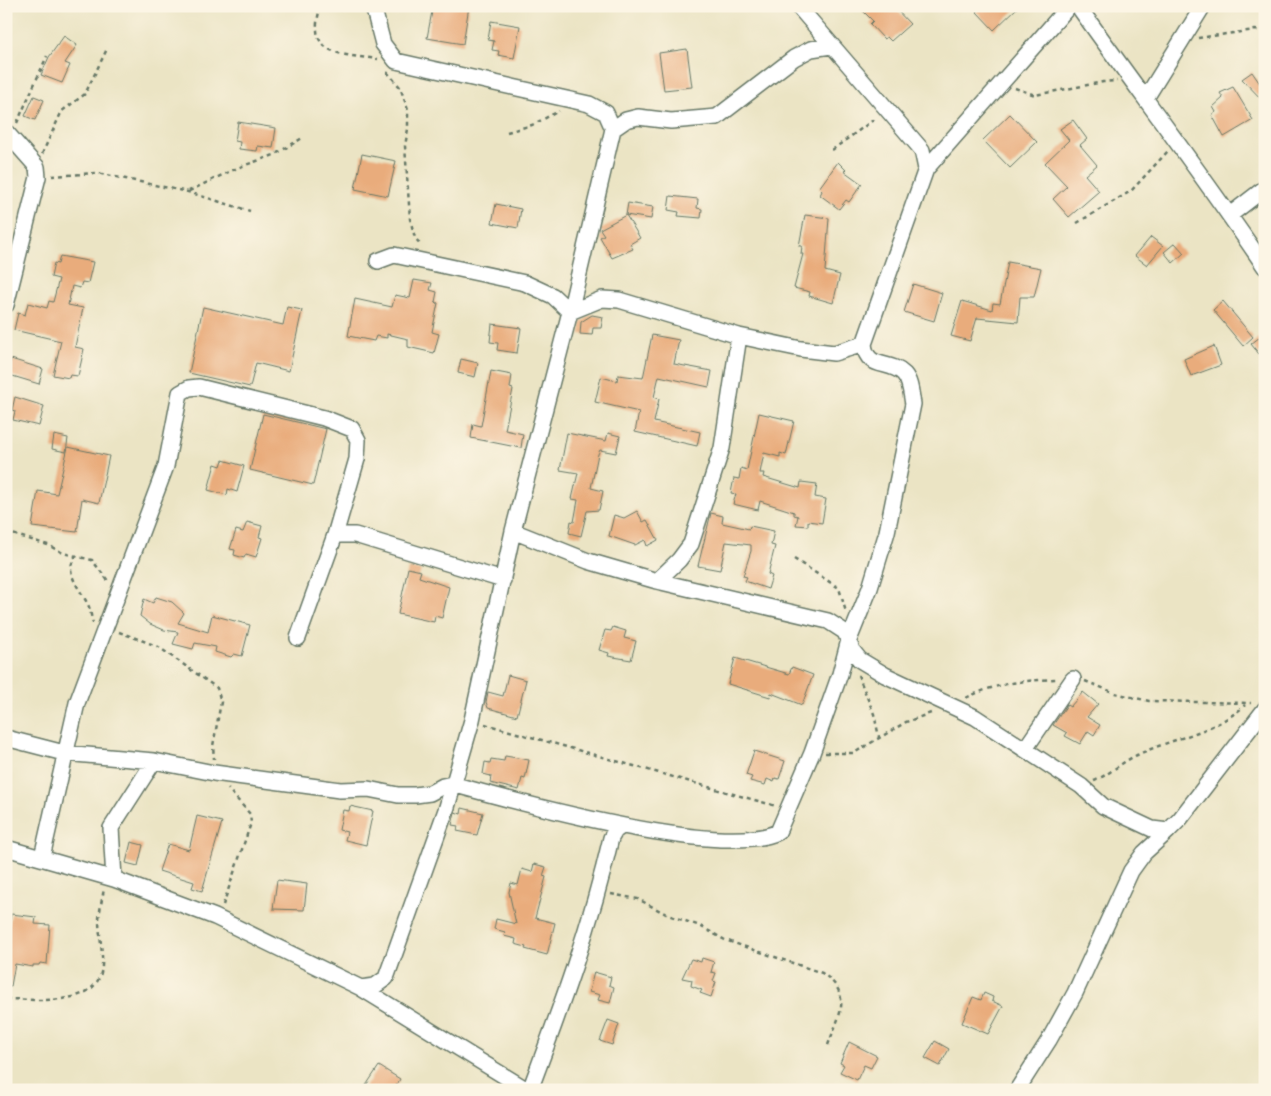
<svg xmlns="http://www.w3.org/2000/svg" width="1271" height="1096" viewBox="0 0 1271 1096" font-family="'Libre Caslon Text',serif">
<style>
.building{fill:#e9ac7c}
.lines{fill:none;stroke-linecap:round;stroke-linejoin:round}
.minor-casing{stroke:#676;stroke-width:18}
.path{stroke:#676;stroke-width:2.5;stroke-dasharray:4 4;stroke-linecap:butt}
.minor{stroke:#fff;stroke-width:15}
</style>
<rect width="100%" height="100%" fill="#fcf5e5"/>
<filter id="ink" filterUnits="userSpaceOnUse"><feTurbulence type="fractalNoise" baseFrequency=".02" numOctaves="2"/><feDisplacementMap in="SourceGraphic" scale="10" xChannelSelector="R" yChannelSelector="G"/><feConvolveMatrix kernelMatrix="1 2 1 2 8 2 1 2 1" color-interpolation-filters="sRGB"/></filter>
<filter id="wash" filterUnits="userSpaceOnUse"><feTurbulence type="fractalNoise" baseFrequency=".0096" numOctaves="4" result="noise"/><feDisplacementMap in="SourceGraphic" scale="20" xChannelSelector="R" yChannelSelector="G"/><feGaussianBlur stdDeviation="1.12" result="paint"/><feColorMatrix in="noise" values="0 0 0 0 0 0 0 0 0 0 0 0 0 0 0 0 0 1.4 0 .05"/><feComposite in="paint" operator="in"/></filter>
<g filter="url(#wash)">
<rect width="100%" height="100%" fill="#ebe4c4"/>
<g id="blocks">
<!-- building -->
<path class="building" d="M433,6H469L463,44L427,38Z
M868,6H893L910,24L891,41L887,37L884,39L870,24L873,21L863,11Z
M981,6H1019L994,30L976,11Z
M491,21L520,26L514,58L498,55L499,51L492,50L494,41L488,40Z
M64,36L77,45L65,63L70,65L62,83L41,75L49,57Z
M687,49L692,87L664,90L659,53Z
M1252,72L1265,91V103L1242,79Z
M1233,87L1253,120L1224,137L1212,115L1216,112L1213,107L1223,98L1220,93Z
M34,96L44,100L35,120L25,116Z
M1010,114L1037,142L1010,168L983,140Z
M1073,120L1087,139L1080,145L1097,165L1085,175L1099,191L1069,217L1053,199L1067,186L1045,163L1069,140L1060,129Z
M238,122L276,128L273,148L258,146L257,151L239,149L240,142L235,141Z
M362,154L396,161L388,196L355,189Z
M838,162L846,170L844,171L862,184L849,202L846,200L839,209L820,195L822,191L819,188Z
M670,196L698,199L697,208L702,209L701,218L678,216L679,212L668,210Z
M628,203L653,207L651,219L626,215L640,238L630,244L633,249L612,258L600,237L604,235L600,229L626,215Z
M496,204L521,209L518,228L492,223Z
M805,215L829,218L825,271L840,275L833,303L809,296L810,292L794,288L803,254H801L802,246H799Z
M1151,237L1163,246L1147,265L1135,256Z
M1175,243L1184,253L1173,263L1164,252Z
M60,256L93,262L88,283L82,282L80,288L72,286L68,305L83,308L75,347L84,349L78,376L70,375L69,378L53,375L61,341L14,330L18,313L25,315L28,303L47,308L49,301L53,302L59,279L51,277L54,263L58,264Z
M1008,262L1041,268L1034,297H1020L1018,322L977,318L970,341L951,336L962,301L992,310L993,303L1000,304Z
M414,280L432,283L430,290L437,292L435,302L438,303L432,332L439,334L434,353L408,347V339L387,334V338L376,336L374,341L348,336L355,299L392,307L395,295L410,298Z
M913,284L942,293L934,321L904,312Z
M1223,301L1253,337L1243,346L1213,310Z
M203,307L283,325L287,307L302,310L289,371L256,363L250,387L189,373Z
M592,315L603,317L601,328H593L592,335L580,334L581,322Z
M492,324L521,328L517,353L497,350L498,343L490,342Z
M1265,333V349L1259,354L1251,344Z
M652,335L679,340L674,364L712,371L709,387L659,376L654,397L659,399L654,422L700,432L697,446L635,432L639,412L595,402L601,377L617,381L618,375L643,378Z
M1214,346L1221,365L1191,376L1184,359Z
M11,359L43,369L39,384L6,374Z
M461,359L478,363L475,377L458,373Z
M491,371L512,375L510,388L513,389L505,430L523,434L521,448L471,438L473,424L481,426Z
M15,397L44,406L39,426L13,420L15,411L12,410Z
M759,413L794,421L786,455L780,453V457L764,453L760,473H764L763,477L800,488L801,482L817,484L815,497L826,499L822,523L808,521V526L796,525L798,516L794,515V512L760,501L758,510L733,504L736,494L731,493L734,478L739,479L741,468L747,470Z
M263,414L326,429L313,485L250,470Z
M567,433L606,441L608,433L620,436L616,453L600,450L598,454L591,488L603,491L599,510L587,511L581,536L569,533L571,521L574,522L578,500L572,499L578,473L560,470Z
M54,435L68,438L66,452L52,449Z
M68,447L109,456L99,503L82,499L77,532L32,527L38,491L57,494Z
M223,460L244,466L237,492L228,489L227,495L208,490L215,464L221,466Z
M637,511L643,522L647,520L658,540L647,546L645,540L635,545L609,536L614,515L624,518Z
M711,513L723,516L722,523L749,529L750,526L774,531L771,545L775,546L768,574L772,576L768,589L745,581L747,577L743,576L751,551V545L726,542L720,570L698,566Z
M247,522L262,526L259,537L262,538L256,557L246,554L244,558L234,555L235,550L230,549L236,530L243,532Z
M408,568L421,571L419,577L449,587L442,618L435,616L434,622L398,614Z
M156,597L172,602L184,613L178,623L208,632L212,615L250,625L242,656L234,654L231,657L215,652L216,647L195,643L193,649L173,644L178,632L164,630L150,624L140,616L144,599L153,603Z
M613,627L626,631L624,638L636,641L631,660L608,656L609,653L599,650L605,630L611,631Z
M735,658L789,674L792,667L813,675L802,705L771,693L770,697L728,684Z
M508,675L526,680L517,716L488,708L486,702L488,692L503,696Z
M1083,692L1098,704L1087,717L1100,725L1094,735L1088,731L1080,744L1065,736L1067,733L1053,725L1067,705L1070,707Z
M754,751L785,761L779,779L775,778L774,782L767,779L765,785L750,781L752,777L746,775Z
M505,756L529,760L525,779L522,778L519,790L490,783L491,776L483,774L485,762L490,763L491,759L504,761Z
M350,806L373,811L366,845L345,840L347,832L339,830L343,810L349,811Z
M462,808L483,813L477,835L457,831L458,826L452,825L455,812L461,814Z
M197,816L222,822L202,891L192,888L194,882L159,871L168,844L189,850Z
M131,842L143,845L138,866L126,863Z
M534,864L546,867L543,876L546,877L535,918L555,923L547,955L525,949L526,947L515,944L516,939L504,936L505,932L494,929L496,919L516,924L509,892L511,883L518,885L522,869L532,872Z
M277,880L307,884L304,910L273,909Z
M11,914L36,917L35,924L50,925L47,964L40,963L39,965H33V967L15,964L11,986L6,985V942Z
M702,958L714,962L711,972L716,973L713,981L716,982L711,997L700,993L702,990L691,986L692,980L682,978L691,959L701,962Z
M594,972L611,977L609,985L614,987L610,1003L598,1000L600,995L589,992Z
M984,993L993,997L992,1001L1003,1006L988,1034L962,1023L973,997L981,1000Z
M608,1020L619,1024L612,1045L600,1041Z
M935,1041L949,1049L940,1066L925,1058Z
M849,1042L877,1056L871,1068L864,1065L857,1080L840,1072L844,1065L840,1063Z
M379,1066L400,1079L394,1090H363Z"/>
</g>
</g>
<g filter="url(#ink)">
<use href="#blocks" fill-opacity="0" stroke="#676" stroke-width="1"/>
<g class="lines">
<defs>
<path id="minor" d="M1078,6C1140,93 1205,178 1265,267
M1146,98L1203,6
M613,129L626,120L638,117L671,121L717,117L794,58L811,49L831,46
M6,132L37,167L38,177L6,305
M926,169L1069,6
M1230,215L1265,188
M378,261L394,255L525,283L553,296L570,312L602,299L619,300L739,336L801,349L834,353L864,344
M513,531L588,561L657,581L828,621L845,632L852,650L860,660L885,675L975,717L1081,786L1103,806L1152,829L1168,831L1180,819L1265,709
M335,535H355L503,580
M657,581L679,560L691,544L722,448L739,336
M6,738L64,753L154,761L214,773L340,790L368,789L398,795H415L430,793L443,786L452,784C517,802 721,859 778,832L812,753L840,674L849,640L870,588L887,532L913,404C911,394 911,382 904,374C889,359 867,371 864,344L926,169L922,150L798,6
M1025,749L1073,679
M6,848L114,879L215,917L361,988L527,1090
M42,857L77,703L166,466L180,393L189,388L199,387L324,418L352,429L358,440L357,459L335,535L298,638
M114,879L111,828L154,761
M361,988L375,986L386,978L447,807L472,720L513,531L570,312L613,129L606,113L589,104L396,61L383,44L373,6
M530,1090C561,1007 591,925 611,838L615,831L622,826
M1017,1090L1049,1040L1075,993L1131,871L1144,853L1168,831"/>
</defs>
<!-- minor casing -->
<use href="#minor" class="minor-casing"/>
<!-- path -->
<path class="path" d="M320,6C319,14 316,22 317,30C318,57 358,56 378,59
M6,11L9,6
M1198,38L1255,30L1265,31
M387,72L400,87L408,110V129L405,146L410,219L415,238L422,246
M1015,88L1035,95L1103,82L1117,81
M17,123L47,56
M507,132L532,125L559,111
M832,150L876,118
M42,154L62,111L85,94L107,49
M52,176L97,173L188,192L250,211
M189,191L237,168L274,155L304,137
M1077,223L1131,191L1168,151
M6,532L48,545L63,553L92,560L109,582
M77,555C61,572 82,590 89,607C91,612 91,618 93,623
M794,559L839,588L846,612
M119,632L157,646L217,688L221,702L213,746L214,759
M858,675L874,714L879,737
M1085,681L1115,693L1149,701L1251,703
M966,698C996,683 1025,680 1058,679
M485,724L776,806
M825,753H854L906,722L931,713
M1094,781C1110,774 1122,762 1137,755C1170,739 1218,731 1245,705
M611,894L638,899L668,915L700,926L725,940L822,973C855,996 838,1016 827,1048
M223,905L251,823L250,814L228,789
M6,999C36,999 99,1009 102,966C103,951 99,935 99,919C100,909 102,899 104,889"/>
<!-- minor -->
<use href="#minor" class="minor"/>
</g>
</g>
<!-- margin -->
<rect width="1271" height="1096" fill="none" stroke="#fcf5e5" stroke-width="25"/>
</svg>
